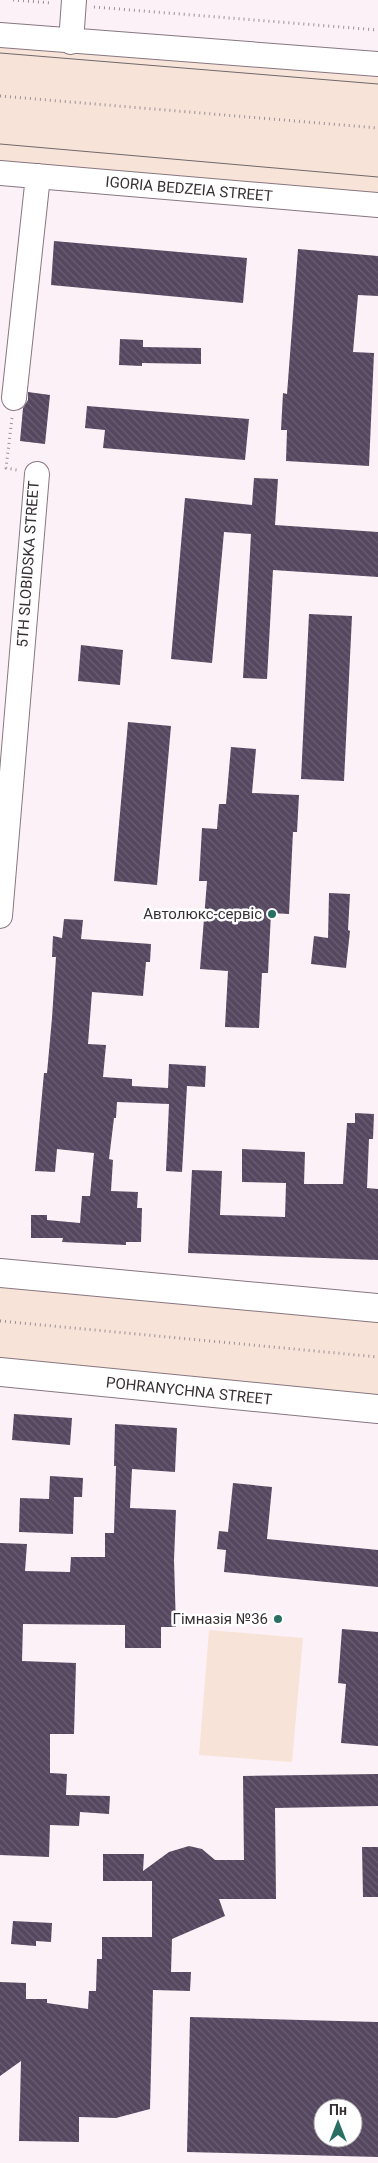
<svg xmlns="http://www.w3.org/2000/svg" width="378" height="2163" viewBox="0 0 378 2163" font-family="Roboto,sans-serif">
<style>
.green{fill:#f8e3d8}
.building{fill:url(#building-back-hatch);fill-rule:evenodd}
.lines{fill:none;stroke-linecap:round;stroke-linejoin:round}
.minor-casing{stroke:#877680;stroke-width:26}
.major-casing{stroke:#877680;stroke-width:30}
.path{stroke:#9a9096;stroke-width:3;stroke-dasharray:1 4;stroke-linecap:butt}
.minor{stroke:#fff;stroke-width:24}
.major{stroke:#fff;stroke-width:28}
.tram{stroke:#70686c;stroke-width:1}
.poi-dot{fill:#296f64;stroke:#fff;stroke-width:2}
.labels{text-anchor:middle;stroke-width:5;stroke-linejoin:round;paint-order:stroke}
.street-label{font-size:15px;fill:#373034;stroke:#fff}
.poi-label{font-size:15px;fill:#373034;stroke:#fff;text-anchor:end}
</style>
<defs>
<pattern id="building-back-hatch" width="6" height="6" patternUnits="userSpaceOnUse" patternTransform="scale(1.25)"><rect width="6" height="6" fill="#55475f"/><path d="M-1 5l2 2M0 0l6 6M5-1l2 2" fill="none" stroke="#6b5f73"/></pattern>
</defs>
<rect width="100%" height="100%" fill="#fdf1f8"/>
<!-- green -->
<path class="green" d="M0,47L378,75V195L0,162Z
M0,1285L378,1321V1397L0,1361Z
M209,1630L303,1638L292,1762L199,1755Z"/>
<!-- building -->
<path class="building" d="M54,241L247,258L243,303L51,285Z
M298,249L378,256V296L358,295L353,352L374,353L369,466L286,461L287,430H281L283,393L287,394Z
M120,339L143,340V347L201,348V364L142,363V366L119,365Z
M28,392L50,395L45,444L20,441L23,408L28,400Z
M87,406L249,419L245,460L103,448L105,430L85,428Z
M254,478L278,479L275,525L378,532V577L273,570L267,679L243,678L251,534L224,532L212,663L171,659L185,498L252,505Z
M309,614L352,616L344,781L301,779Z
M81,645L123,650L120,685L78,681Z
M128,722L171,726L157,885L114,881Z
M231,747L256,749L252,793L299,795L297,832H293L289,914L271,913L268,973H262L259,1028L225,1027L228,971L200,969L207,881H199L202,828L217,829L219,804H226Z
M329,893L350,894L348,930L350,931L346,968L311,964L314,936L328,938Z
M64,919L83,920L81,939L151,944L150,962H146L143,996L92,992L88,1044L106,1045L103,1077L132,1079V1086L168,1088L169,1064L206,1066L205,1087L187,1086L182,1172L166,1171L169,1104L117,1102L116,1118H114L109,1159L113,1160L111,1191L138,1192L137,1208H142L141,1242H126V1245L62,1242L63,1238H31V1215H47V1220L80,1223L82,1196H90L94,1153L57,1149L55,1172L35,1171L44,1073H47L52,1018L56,957H52L53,936L62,938Z
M355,1113L374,1114L373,1139H369L367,1188L378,1189V1260L188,1253L192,1170L222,1171L220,1215L285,1217L286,1183L242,1182V1149L305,1152L304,1184H343L347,1123H355Z
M14,1414L72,1418L70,1445L12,1440Z
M115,1424L177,1428L175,1472L132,1469L130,1508L176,1510L174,1560L176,1627H161V1648H125V1625L23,1624L22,1661L76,1663L74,1734H50V1773L67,1774L66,1795L110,1796L109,1814L80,1812L79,1826L50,1825L49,1857L0,1855V1543L27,1544L25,1571L70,1572L71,1557H105V1533H114L116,1466H114Z
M50,1476L83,1478L82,1497H74L73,1534L19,1532L20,1498L49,1499Z
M233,1483L272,1487L267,1539L378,1550V1587L224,1572L226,1550L217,1549L219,1531L228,1532Z
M342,1629L378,1632V1746L341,1743L346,1684L338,1683Z
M378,1774V1806L275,1808L276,1899H219L225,1916L172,1939L171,1972H191L190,1991L153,1990L150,2109L116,2118L79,2117V2142L19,2141L21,2061L0,2076V1982L26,1983V1999H47V2003L88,2009L89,1991H96L97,1959H102V1937H152V1881H103V1854H144L143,1871L169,1852L189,1846L202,1849L215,1860H244L243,1776Z
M362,1847H378V1897H363Z
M13,1921L52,1923L51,1942L36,1941V1946L11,1944Z
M190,2017L378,2022V2157L187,2152ZM323,2108H353V2138H323Z"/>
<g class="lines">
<defs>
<path id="minor" d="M0,35L378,64
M71,42L74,0
M0,173L378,205
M14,398L38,176
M0,916L37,474"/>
<path id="major" d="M0,1273L378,1308
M0,1372L378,1409"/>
</defs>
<!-- minor casing -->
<use href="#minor" class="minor-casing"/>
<!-- major casing -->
<use href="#major" class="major-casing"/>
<!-- path -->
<path class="path" d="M13,0L52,3
M94,7L378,30
M0,96L378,128
M12,418L6,468L17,470
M0,1321L378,1357"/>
<!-- minor -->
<use href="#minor" class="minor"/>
<!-- major -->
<use href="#major" class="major"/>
<!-- tram -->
<path class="tram" d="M0,53L378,84
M0,144L378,177"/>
</g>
<!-- markers -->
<g class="poi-dot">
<circle cx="272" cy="914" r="5"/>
<circle cx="278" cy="1619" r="5"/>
</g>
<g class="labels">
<!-- street labels -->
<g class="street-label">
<text transform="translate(189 189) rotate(5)" y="5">IGORIA BEDZEIA STREET</text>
<text transform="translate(28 564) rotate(-86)" y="5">5TH SLOBIDSKA STREET</text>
<text transform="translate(189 1391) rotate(6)" y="5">POHRANYCHNA STREET</text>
</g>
<!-- poi labels -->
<g class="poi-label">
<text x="262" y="919">Автолюкс-сервіс</text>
<text x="268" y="1624">Гімназія №36</text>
</g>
</g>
<!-- north arrow -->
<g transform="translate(338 2123)"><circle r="24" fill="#ffffff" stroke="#afacae"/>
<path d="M0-4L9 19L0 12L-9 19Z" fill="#296f64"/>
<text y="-8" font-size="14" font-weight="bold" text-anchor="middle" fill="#373034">Пн</text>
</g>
</svg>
